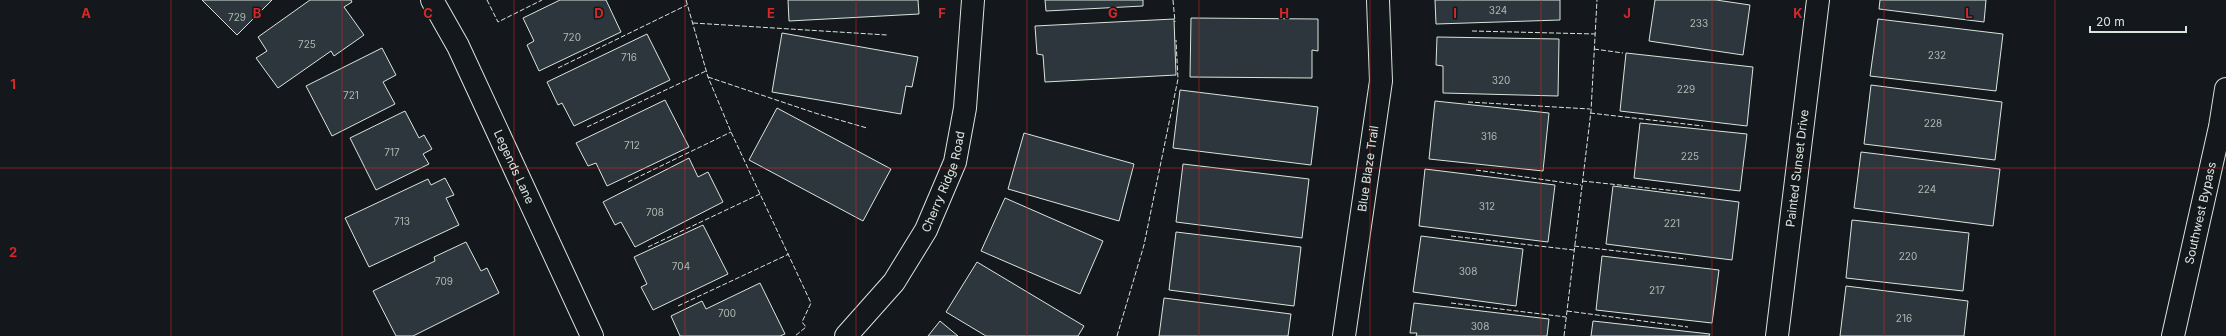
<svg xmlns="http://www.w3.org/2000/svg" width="2226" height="336" viewBox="0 0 2226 336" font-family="Inter,sans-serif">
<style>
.building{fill:#2c363c;stroke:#d8e6dc}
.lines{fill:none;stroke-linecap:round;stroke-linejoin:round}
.minor-casing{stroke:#d8e6dc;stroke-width:24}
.minor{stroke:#14181c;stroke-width:22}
.fence{stroke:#d8e6dc;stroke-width:1;stroke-dasharray:5 2;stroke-linecap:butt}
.grid{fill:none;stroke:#d62828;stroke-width:1;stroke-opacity:0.55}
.labels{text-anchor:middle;stroke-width:3;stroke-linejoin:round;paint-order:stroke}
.number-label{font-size:10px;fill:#adbab4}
.street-label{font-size:12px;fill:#d8e6dc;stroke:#14181c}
.grid-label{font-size:13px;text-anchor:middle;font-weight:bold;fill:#d62828;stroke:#14181c;stroke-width:3;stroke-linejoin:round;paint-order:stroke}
</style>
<rect width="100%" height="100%" fill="#14181c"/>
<!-- building -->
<path class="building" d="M202,0H272L237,35Z
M310,0H351L352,2L344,7L364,35L334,56L331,51L278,88L256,58L267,51L258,37Z
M560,0H606L621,32L539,71L527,45L534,41L523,18Z
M788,0H918L919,14L789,21Z
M1045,0H1143V6L1046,11Z
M1435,0H1560V20L1436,24Z
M1655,0H1716L1750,5L1743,55L1649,41Z
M1880,0H1986L1984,22L1879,9Z
M1191,18L1318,19V51L1312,50V78L1190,77Z
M1174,19L1176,75L1045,82L1043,55L1037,54L1035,26Z
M1878,19L2003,34L1996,91L1870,76Z
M782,33L918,57L912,87L906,86L901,114L772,92Z
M647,34L670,80L574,126L562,103L558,105L547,82Z
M1437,37L1559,39L1558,96L1443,93V66L1436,65Z
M382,48L396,75L383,82L395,104L332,136L306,86Z
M1626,53L1753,67L1747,126L1620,111Z
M1871,85L2002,102L1995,160L1864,144Z
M1180,90L1318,107L1311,165L1173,148Z
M665,100L689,147L607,186L596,163L588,166L576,143Z
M1435,101L1549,113L1543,171L1429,159Z
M777,108L891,169L863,221L749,160Z
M405,111L419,138L424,135L432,149L423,154L429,164L376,190L350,138Z
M1640,123L1747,134L1740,191L1634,178Z
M1024,133L1134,164L1119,221L1008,189Z
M1861,152L2000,169L1993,226L1854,208Z
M689,158L698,177L708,172L723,202L635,247L621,222L615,225L603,202Z
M1183,164L1309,179L1302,238L1176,222Z
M1425,169L1555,185L1548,242L1419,226Z
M445,178L454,195L446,198L459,225L369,267L345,218L428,179L431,185Z
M1613,186L1739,202L1732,260L1606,244Z
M1005,198L1103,241L1080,294L981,251Z
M1852,220L1969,233L1963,291L1846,278Z
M703,225L728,274L653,310L641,287L647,284L634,257Z
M1176,232L1301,247L1294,306L1169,290Z
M1421,236L1523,249L1516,306L1413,292Z
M466,242L481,271L487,268L499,293L413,336H396L373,291L435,261L434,257Z
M1602,256L1719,270L1712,323L1596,310Z
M977,262L1084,326L1078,336H986L946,312Z
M760,283L785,334L780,336H680L671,316L702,301L706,309Z
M1846,286L1968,301L1964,336H1840Z
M1164,298L1291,314L1288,336H1159Z
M1414,303L1549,319L1547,336H1416L1417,333H1410Z
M940,321L958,336H928Z
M1593,321L1710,334L1709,336H1591Z"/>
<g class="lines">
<defs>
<g id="minor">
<path id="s1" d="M432,0L458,46L592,336"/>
<path id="s2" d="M846,336L894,282L926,230L955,162L965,108L973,0"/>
<path id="s3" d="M1344,336L1381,81L1378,0"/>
<path id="s4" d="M1777,336L1818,0"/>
<path id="s5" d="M2173,336L2220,127L2226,89"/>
</g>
</defs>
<!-- minor casing -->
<use href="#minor" class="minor-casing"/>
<!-- minor -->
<use href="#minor" class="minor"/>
<!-- fence -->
<path class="fence" d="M487,0L498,22L542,0
M686,0L708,77L731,132L811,303L802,322L806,327L795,336
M1173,0L1175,22
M693,23L887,35
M1472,31L1595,34
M1594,49L1623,53
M558,68L687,5
M708,77L815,113L867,128
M1468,102L1590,109
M1590,113L1703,126
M587,127L706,71
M1476,170L1581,185
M1582,181L1705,194
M628,182L731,132
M1451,236L1574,250
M1574,246L1686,259
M648,247L760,194
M1451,303L1566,317
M678,306L789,254
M1567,311L1688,327
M1117,336L1144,245L1178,79L1176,40
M1564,336L1591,111L1597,0"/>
</g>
<!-- grid -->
<path class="grid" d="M171,0V336M342,0V336M514,0V336M685,0V336M856,0V336M1027,0V336M1199,0V336M1370,0V336M1541,0V336M1712,0V336M1884,0V336M2055,0V336M0,168H2226"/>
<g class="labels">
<!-- number labels -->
<g class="number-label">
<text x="1498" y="14">324</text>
<text x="237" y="21">729</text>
<text x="1699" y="27">233</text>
<text x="572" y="41">720</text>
<text x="307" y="48">725</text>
<text x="1937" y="59">232</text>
<text x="629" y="61">716</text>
<text x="1501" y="84">320</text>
<text x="1686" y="93">229</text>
<text x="351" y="99">721</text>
<text x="1933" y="127">228</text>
<text x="1489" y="140">316</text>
<text x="632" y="149">712</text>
<text x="392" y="156">717</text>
<text x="1690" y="160">225</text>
<text x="1927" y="193">224</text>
<text x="1487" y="210">312</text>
<text x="655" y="216">708</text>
<text x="402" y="225">713</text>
<text x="1672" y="227">221</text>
<text x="1908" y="260">220</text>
<text x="681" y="270">704</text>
<text x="1468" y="275">308</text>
<text x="444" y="285">709</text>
<text x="1657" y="294">217</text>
<text x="727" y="317">700</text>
<text x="1904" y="322">216</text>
<text x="1480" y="330">308</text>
</g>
<!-- street labels -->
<g class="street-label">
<text dy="4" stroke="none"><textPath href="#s1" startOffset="186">Legends Lane</textPath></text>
<text dy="4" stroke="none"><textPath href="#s3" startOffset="169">Blue Blaze Trail</textPath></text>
<text dy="4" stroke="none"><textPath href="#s4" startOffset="169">Painted Sunset Drive</textPath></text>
<text dy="4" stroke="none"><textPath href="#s2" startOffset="185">Cherry Ridge Road</textPath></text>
<text dy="4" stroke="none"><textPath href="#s5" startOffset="126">Southwest Bypass</textPath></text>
</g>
</g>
<g class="grid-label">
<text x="86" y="18">A</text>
<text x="257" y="18">B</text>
<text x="428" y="18">C</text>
<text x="599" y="18">D</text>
<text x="771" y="18">E</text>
<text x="942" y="18">F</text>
<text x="1113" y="18">G</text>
<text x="1284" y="18">H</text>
<text x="1455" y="18">I</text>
<text x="1627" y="18">J</text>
<text x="1798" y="18">K</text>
<text x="1969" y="18">L</text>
<text x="13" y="89">1</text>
<text x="13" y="257">2</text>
</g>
<!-- scale -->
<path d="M2090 26v6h96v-6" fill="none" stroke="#d8e6dc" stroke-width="2"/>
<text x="2096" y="26" font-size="12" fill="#d8e6dc" stroke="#14181c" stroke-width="3" paint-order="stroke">20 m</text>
</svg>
